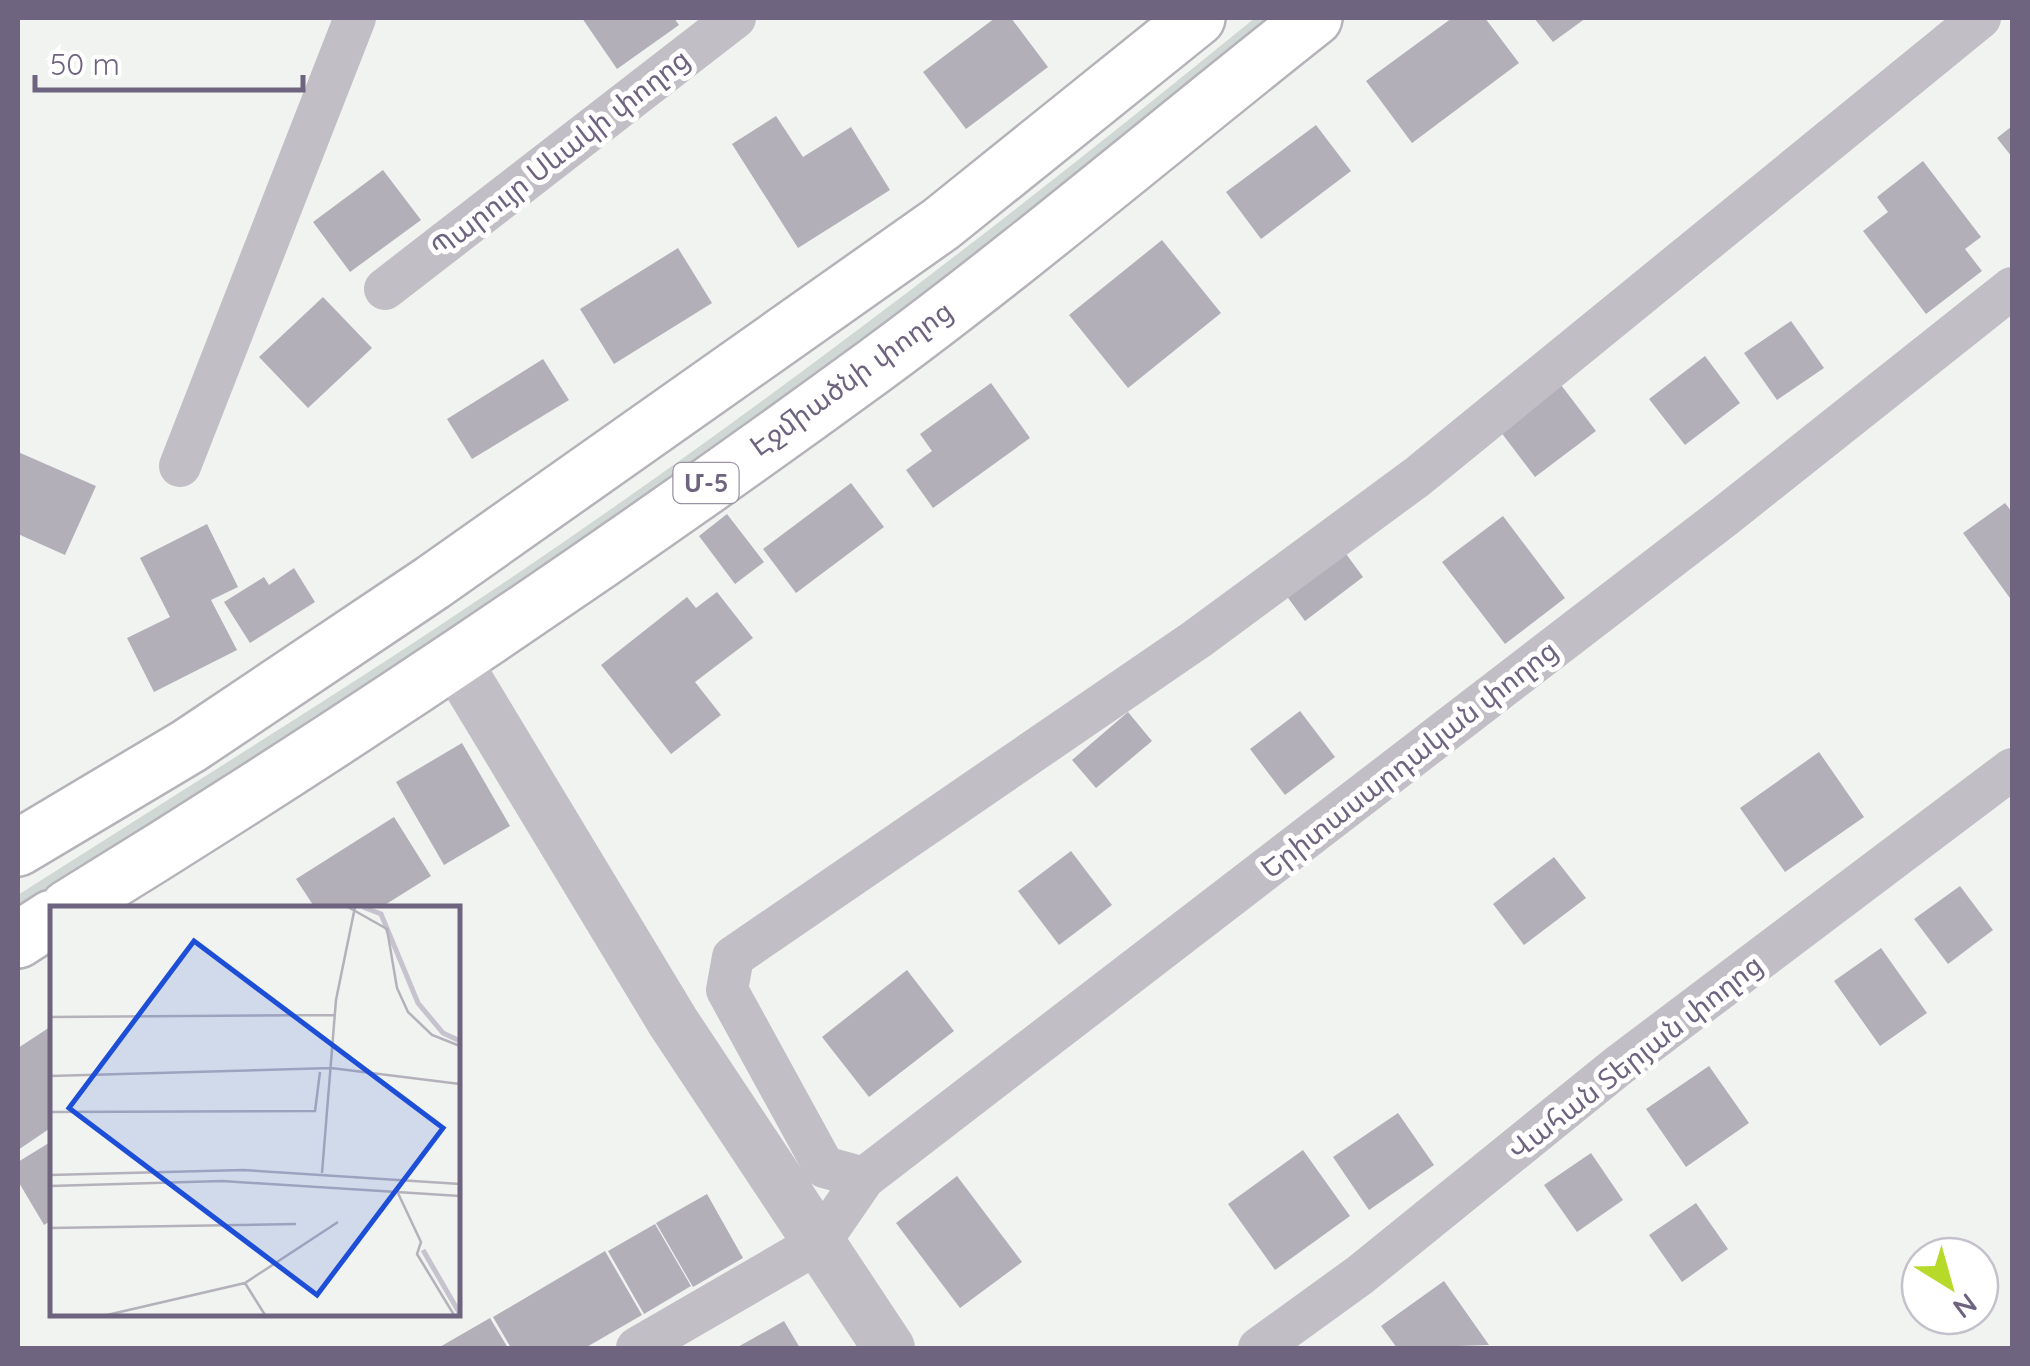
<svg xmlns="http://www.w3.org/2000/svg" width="2030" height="1366" viewBox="0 0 2030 1366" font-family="Quicksand,'Noto Sans Armenian',sans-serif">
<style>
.green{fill:#cfd8d4}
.building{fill:#b2afb9}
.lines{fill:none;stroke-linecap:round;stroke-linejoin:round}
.trunk-casing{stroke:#b5b3b9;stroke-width:60}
.minor{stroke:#c1bec5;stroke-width:42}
.tertiary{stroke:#c1bec5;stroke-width:52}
.trunk{stroke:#fff;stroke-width:55}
.labels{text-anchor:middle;stroke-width:10;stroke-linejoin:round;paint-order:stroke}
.shield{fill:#fff;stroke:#9a92a5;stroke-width:2.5}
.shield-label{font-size:25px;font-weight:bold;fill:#6f647f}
.street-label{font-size:28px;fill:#6f647f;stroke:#fff}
.inset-river{fill:none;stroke:#c6c3cf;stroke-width:5}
.inset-road{fill:none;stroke:#b4b1bb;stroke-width:2.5}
.view{fill:#1d4ed8;fill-opacity:0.15;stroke:#1d4ed8;stroke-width:5}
.inset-edge{fill:none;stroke:#6f647f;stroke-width:5}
</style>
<rect width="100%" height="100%" fill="#f0f3ef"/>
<!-- green -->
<path class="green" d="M1255,18H1286L767,422L18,919V895C157,806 298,719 436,628C720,441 991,233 1255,18Z"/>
<!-- building -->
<path class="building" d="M582,18H674L679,25L617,69Z
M995,18H1011L1048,67L966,129L923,72Z
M1452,18H1485L1519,63L1412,143L1366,81Z
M1534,18H1586L1553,42Z
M776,116L803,157L851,127L890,190L798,248L732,144Z
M1316,125L1351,171L1261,239L1226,192Z
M2012,126V157L1997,138Z
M1923,161L1981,237L1965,249L1982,271L1926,314L1863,231L1888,212L1877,197Z
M383,170L421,220L350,272L313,222Z
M1162,240L1221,313L1128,388L1069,315Z
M678,248L712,303L614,364L580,309Z
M323,297L372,348L308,408L259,357Z
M1791,321L1824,368L1777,400L1744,353Z
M1705,356L1740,403L1685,445L1649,399Z
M543,359L569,400L472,459L447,419Z
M1555,377L1596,431L1535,477L1494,423Z
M991,383L1030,438L933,508L906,470L932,451L920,434Z
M18,452L96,486L65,555L18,534Z
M851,483L884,527L796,593L763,549Z
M2005,503L2012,512V601L1963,533Z
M727,514L764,562L735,584L699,536Z
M1503,516L1565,598L1505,644L1442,562Z
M207,524L238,587L211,600L237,650L154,692L127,638L170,617L140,558Z
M1341,547L1363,577L1305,621L1283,591Z
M294,568L315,602L250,643L224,602L264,577L269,585Z
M717,592L753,638L695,682L721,715L671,754L601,665L687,597L696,608Z
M1300,711L1335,757L1285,795L1250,749Z
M1128,712L1152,741L1096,788L1072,760Z
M462,743L510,826L444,865L396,782Z
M1819,752L1864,817L1785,872L1740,808Z
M394,817L431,876L380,908H315L296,879Z
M1071,851L1112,905L1059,945L1018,891Z
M1554,857L1586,898L1524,945L1493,904Z
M1960,886L1993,930L1948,964L1914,919Z
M1881,948L1927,1013L1880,1046L1834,981Z
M907,970L954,1031L869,1097L822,1037Z
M50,1027L52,1127L18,1150V1048Z
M1709,1066L1749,1123L1686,1167L1646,1109Z
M1398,1113L1434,1165L1369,1210L1333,1157Z
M52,1141V1220L44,1225L18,1181V1162Z
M1303,1150L1350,1216L1275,1270L1228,1204Z
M1591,1153L1623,1200L1577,1232L1544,1185Z
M957,1176L1022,1262L960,1308L896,1223Z
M707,1194L743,1258L693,1287L656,1223Z
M1696,1203L1728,1249L1682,1282L1649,1235Z
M655,1224L691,1286L644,1314L608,1251Z
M605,1251L642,1315L585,1348H511L493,1317Z
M1444,1281L1489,1345L1397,1348L1381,1326Z
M490,1318L508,1348H438Z
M784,1321L800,1348H736Z"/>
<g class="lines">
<defs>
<path id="trunk" d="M18,848L189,746L432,583L941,224L1197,18
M68,908C343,739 613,557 873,367C1024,256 1167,134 1314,18
M18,940L52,918"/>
</defs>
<!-- trunk casing -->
<use href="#trunk" class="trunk-casing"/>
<!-- minor -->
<path class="minor" d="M385,289L735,18
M180,466L355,18
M864,1178L824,1167L727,990L733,957L1197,639L1417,477L1980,18
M637,1348L820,1242L864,1178L1725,516L2012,288
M1259,1348L1360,1275L1618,1066L2012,769"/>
<!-- tertiary -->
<path class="tertiary" d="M454,659L673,1022L889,1348"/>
<!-- trunk -->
<use href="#trunk" class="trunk"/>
</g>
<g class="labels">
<!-- shield labels -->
<rect class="shield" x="673.5" y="463" width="65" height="40" rx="8"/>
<g class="shield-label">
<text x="706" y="492">Մ-5</text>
</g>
<!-- street labels -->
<g class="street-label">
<text transform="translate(560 153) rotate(-38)" y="10">Պարույր Սևակի փողոց</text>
<text transform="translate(851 378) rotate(-36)" y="10">Էջմիածնի փողոց</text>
<text transform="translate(1409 759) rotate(-38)" y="10">Երիտասարդական փողոց</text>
<text transform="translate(1635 1057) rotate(-38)" y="10">Վահան Տերյան փողոց</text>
</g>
</g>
<!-- overview -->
<g transform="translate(50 906)">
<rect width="410" height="410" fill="#f0f3ef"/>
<path class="inset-river" d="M313,1L331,8L368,97L393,127L410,135M373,344L410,408"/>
<path class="inset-road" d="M298,1L337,23L347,82L358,106L382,129L410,140M0,111L285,109M0,170L281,162L410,178M0,206L265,205L270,166M272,267L286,94L305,1M0,269L193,264L410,278M0,280L172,275L410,290M347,285L371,336L367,348L404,409M0,322L246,318M195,377L215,409M57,409L195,377L288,316"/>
<path class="view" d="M144,35L393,222L267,389L19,202Z"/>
<rect width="410" height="410" class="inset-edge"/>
</g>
<!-- border -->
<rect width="2030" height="1366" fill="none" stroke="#6f647f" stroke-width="40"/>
<!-- north arrow -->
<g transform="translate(1950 1286) rotate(143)"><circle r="48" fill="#ffffff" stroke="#c5c1cc" stroke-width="2.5"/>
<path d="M0-8L18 38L0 25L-18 38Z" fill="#b7d92a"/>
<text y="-15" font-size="28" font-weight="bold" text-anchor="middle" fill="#6f647f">N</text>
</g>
<!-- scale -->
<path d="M35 75v15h268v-15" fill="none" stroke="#6f647f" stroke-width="5"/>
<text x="50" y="75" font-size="30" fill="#6f647f" stroke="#ffffff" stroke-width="8" paint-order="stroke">50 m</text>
</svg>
